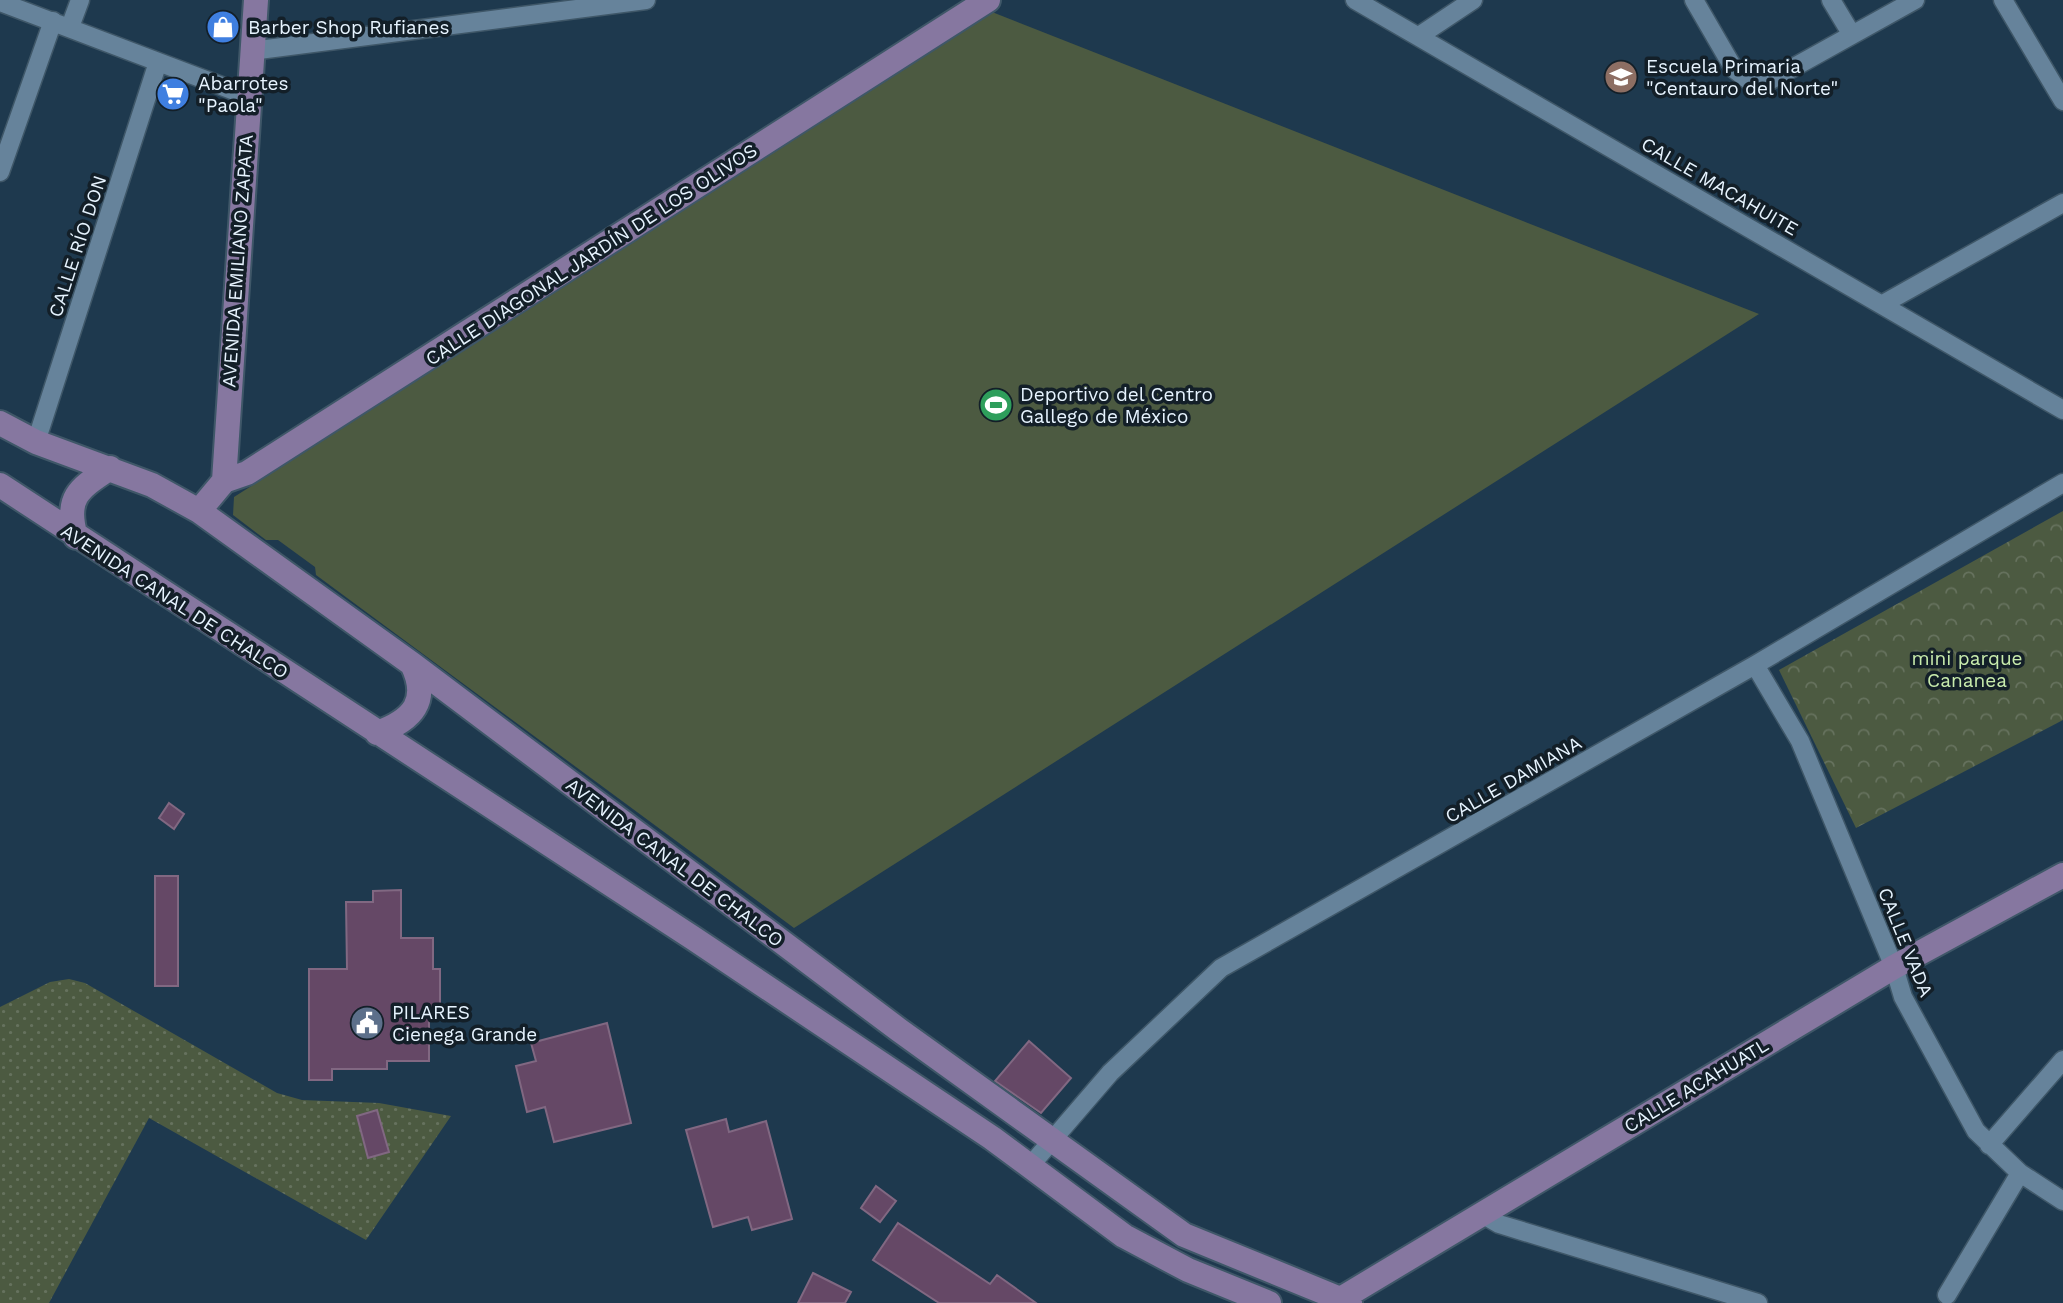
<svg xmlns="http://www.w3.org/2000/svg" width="2063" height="1303" viewBox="0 0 2063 1303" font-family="'Work Sans',sans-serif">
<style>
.grass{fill:url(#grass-dots)}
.park{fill:url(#park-crowns)}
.pitch{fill:#4c5a41}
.building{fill:#654866;stroke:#816882;stroke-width:2}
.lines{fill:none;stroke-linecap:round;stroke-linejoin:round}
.street-casing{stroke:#3f5768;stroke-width:21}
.secondary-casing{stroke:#3f5768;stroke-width:28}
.street{stroke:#66839b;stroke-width:18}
.secondary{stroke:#8677a0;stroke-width:24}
.labels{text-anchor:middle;stroke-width:7;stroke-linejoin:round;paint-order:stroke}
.poi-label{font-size:19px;fill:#e7f4ff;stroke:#131f28;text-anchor:start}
.street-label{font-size:19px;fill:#e7f4ff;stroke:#131f28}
.park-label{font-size:19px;fill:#c9ecad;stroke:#131f28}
</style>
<defs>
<pattern id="grass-dots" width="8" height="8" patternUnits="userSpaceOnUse" patternTransform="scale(1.75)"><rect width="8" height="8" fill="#4c5a41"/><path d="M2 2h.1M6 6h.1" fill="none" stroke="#66725e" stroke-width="1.8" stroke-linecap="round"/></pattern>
<pattern id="park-crowns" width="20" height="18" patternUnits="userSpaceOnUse" patternTransform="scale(1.75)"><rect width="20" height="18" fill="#4c5a41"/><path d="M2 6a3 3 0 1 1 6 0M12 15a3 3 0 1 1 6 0" fill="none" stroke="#66725e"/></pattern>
</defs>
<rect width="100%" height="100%" fill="#1e394e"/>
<!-- grass -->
<path class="grass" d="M69,979L85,983L277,1093L302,1100L379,1103L451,1116L366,1240L149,1118L49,1303H0V1007L50,982Z"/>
<!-- park -->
<path class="park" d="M2063,511V720L1856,828L1779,670Z"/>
<!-- pitch -->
<path class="pitch" d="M992,12L1759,314L794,928L316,575L315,567L278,540H266L233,515L234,497Z"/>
<!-- building -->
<path class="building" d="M169,803L184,814L174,829L159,818Z
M155,876H178V986H155Z
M401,890V938H433V969H440V1019H429V1061H387V1069H332V1080H309V969H347L346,902H373V891Z
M607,1023L631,1123L554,1142L545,1107L527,1112L516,1066L536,1061L531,1043Z
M1029,1041L1071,1078L1041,1113L995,1081Z
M377,1110L389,1152L368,1158L357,1116Z
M726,1119L729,1132L766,1121L792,1219L752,1230L748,1217L713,1227L686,1130Z
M876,1186L896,1201L880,1222L861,1208Z
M898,1223L990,1284L997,1275L1036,1303H939L873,1260Z
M813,1273L851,1292L845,1303H798Z"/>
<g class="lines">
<defs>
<path id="street" d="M1355,0L2063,410
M1694,0L1734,69L1751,82L1771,80L1915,0
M1831,0L1852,35
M2003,0L2063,101
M0,2L248,96
M70,27L80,0
M1419,36L1473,0
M251,51L646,0
M0,172L53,21
M1883,304L2063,203
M36,442L158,62
M1755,665L1800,741L1894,967L1903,997L1976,1131L2020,1173L2063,1201
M1989,1145L2063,1060
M1029,1167L1110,1073L1221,968L1755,665L2063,483
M1480,1213L1499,1224L1758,1303
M1947,1295L2020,1173"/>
<path id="secondary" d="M0,423L36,442L152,485L199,511L412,664L899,1030L1184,1235L1350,1303
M224,481L256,0
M0,485L693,938L992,1138L1124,1236L1188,1270L1269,1303
M199,511L224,481L247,473L988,0
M76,537C64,497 80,488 110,468
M377,733C413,720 430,701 412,664
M1334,1303L1894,967L2063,875"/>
</defs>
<!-- street casing -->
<use href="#street" class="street-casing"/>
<!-- secondary casing -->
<use href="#secondary" class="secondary-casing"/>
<!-- street -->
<use href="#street" class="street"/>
<!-- secondary -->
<use href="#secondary" class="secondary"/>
</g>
<!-- icons -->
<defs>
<symbol id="shop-disc" viewBox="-11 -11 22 22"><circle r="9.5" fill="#3f7fe0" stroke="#131f28"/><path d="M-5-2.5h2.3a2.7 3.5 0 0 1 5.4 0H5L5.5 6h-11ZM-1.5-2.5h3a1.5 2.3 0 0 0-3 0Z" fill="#fff"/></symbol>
<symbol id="school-disc" viewBox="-11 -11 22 22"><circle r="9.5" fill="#8d6e63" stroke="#131f28"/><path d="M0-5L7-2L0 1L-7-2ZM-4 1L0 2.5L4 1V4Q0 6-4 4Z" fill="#fff"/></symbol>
<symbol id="supermarket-disc" viewBox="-11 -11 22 22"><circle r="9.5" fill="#3f7fe0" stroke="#131f28"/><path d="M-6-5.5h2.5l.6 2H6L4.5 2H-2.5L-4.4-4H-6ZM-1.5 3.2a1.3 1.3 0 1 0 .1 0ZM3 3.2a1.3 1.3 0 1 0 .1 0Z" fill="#fff"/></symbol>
<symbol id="stadium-disc" viewBox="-11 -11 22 22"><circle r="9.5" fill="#2e9e5b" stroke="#131f28"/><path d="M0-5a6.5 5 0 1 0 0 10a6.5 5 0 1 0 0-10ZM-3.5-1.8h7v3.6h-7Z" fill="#fff"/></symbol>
<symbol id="civic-disc" viewBox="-11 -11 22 22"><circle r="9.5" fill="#5c6f8a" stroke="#131f28"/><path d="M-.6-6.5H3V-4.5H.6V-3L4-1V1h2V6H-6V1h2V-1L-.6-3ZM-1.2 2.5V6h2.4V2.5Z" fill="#fff"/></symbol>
</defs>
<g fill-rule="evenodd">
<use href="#shop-disc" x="204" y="8" width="38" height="38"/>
<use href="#school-disc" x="1602" y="58" width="38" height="38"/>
<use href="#supermarket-disc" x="154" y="75" width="38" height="38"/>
<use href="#stadium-disc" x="977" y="386" width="38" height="38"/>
<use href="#civic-disc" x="348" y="1004" width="38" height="38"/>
</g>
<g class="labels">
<!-- poi labels -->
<g class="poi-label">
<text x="248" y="34">Barber Shop Rufianes</text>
<text x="1646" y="73">Escuela Primaria<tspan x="1646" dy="22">"Centauro del Norte"</tspan></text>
<text x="198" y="90">Abarrotes<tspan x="198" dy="22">"Paola"</tspan></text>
<text x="1020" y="401">Deportivo del Centro<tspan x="1020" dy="22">Gallego de México</tspan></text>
<text x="392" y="1019">PILARES<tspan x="392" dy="22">Cienega Grande</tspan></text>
</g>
<!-- street labels -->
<g class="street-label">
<text transform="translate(1720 186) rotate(30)" y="7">CALLE MACAHUITE</text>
<text transform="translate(77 246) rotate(-72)" y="7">CALLE RÍO DON</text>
<text transform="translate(591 254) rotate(-33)" y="7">CALLE DIAGONAL JARDÍN DE LOS OLIVOS</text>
<text transform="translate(237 261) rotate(-86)" y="7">AVENIDA EMILIANO ZAPATA</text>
<text transform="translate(175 601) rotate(33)" y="7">AVENIDA CANAL DE CHALCO</text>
<text transform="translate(1513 779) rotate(-30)" y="7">CALLE DAMIANA</text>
<text transform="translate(675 862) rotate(37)" y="7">AVENIDA CANAL DE CHALCO</text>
<text transform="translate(1906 942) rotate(68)" y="7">CALLE VADA</text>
<text transform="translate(1696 1085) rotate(-31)" y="7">CALLE ACAHUATL</text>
</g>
<!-- park labels -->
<g class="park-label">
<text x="1967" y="665">mini parque<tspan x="1967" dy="22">Cananea</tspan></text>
</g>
</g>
</svg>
